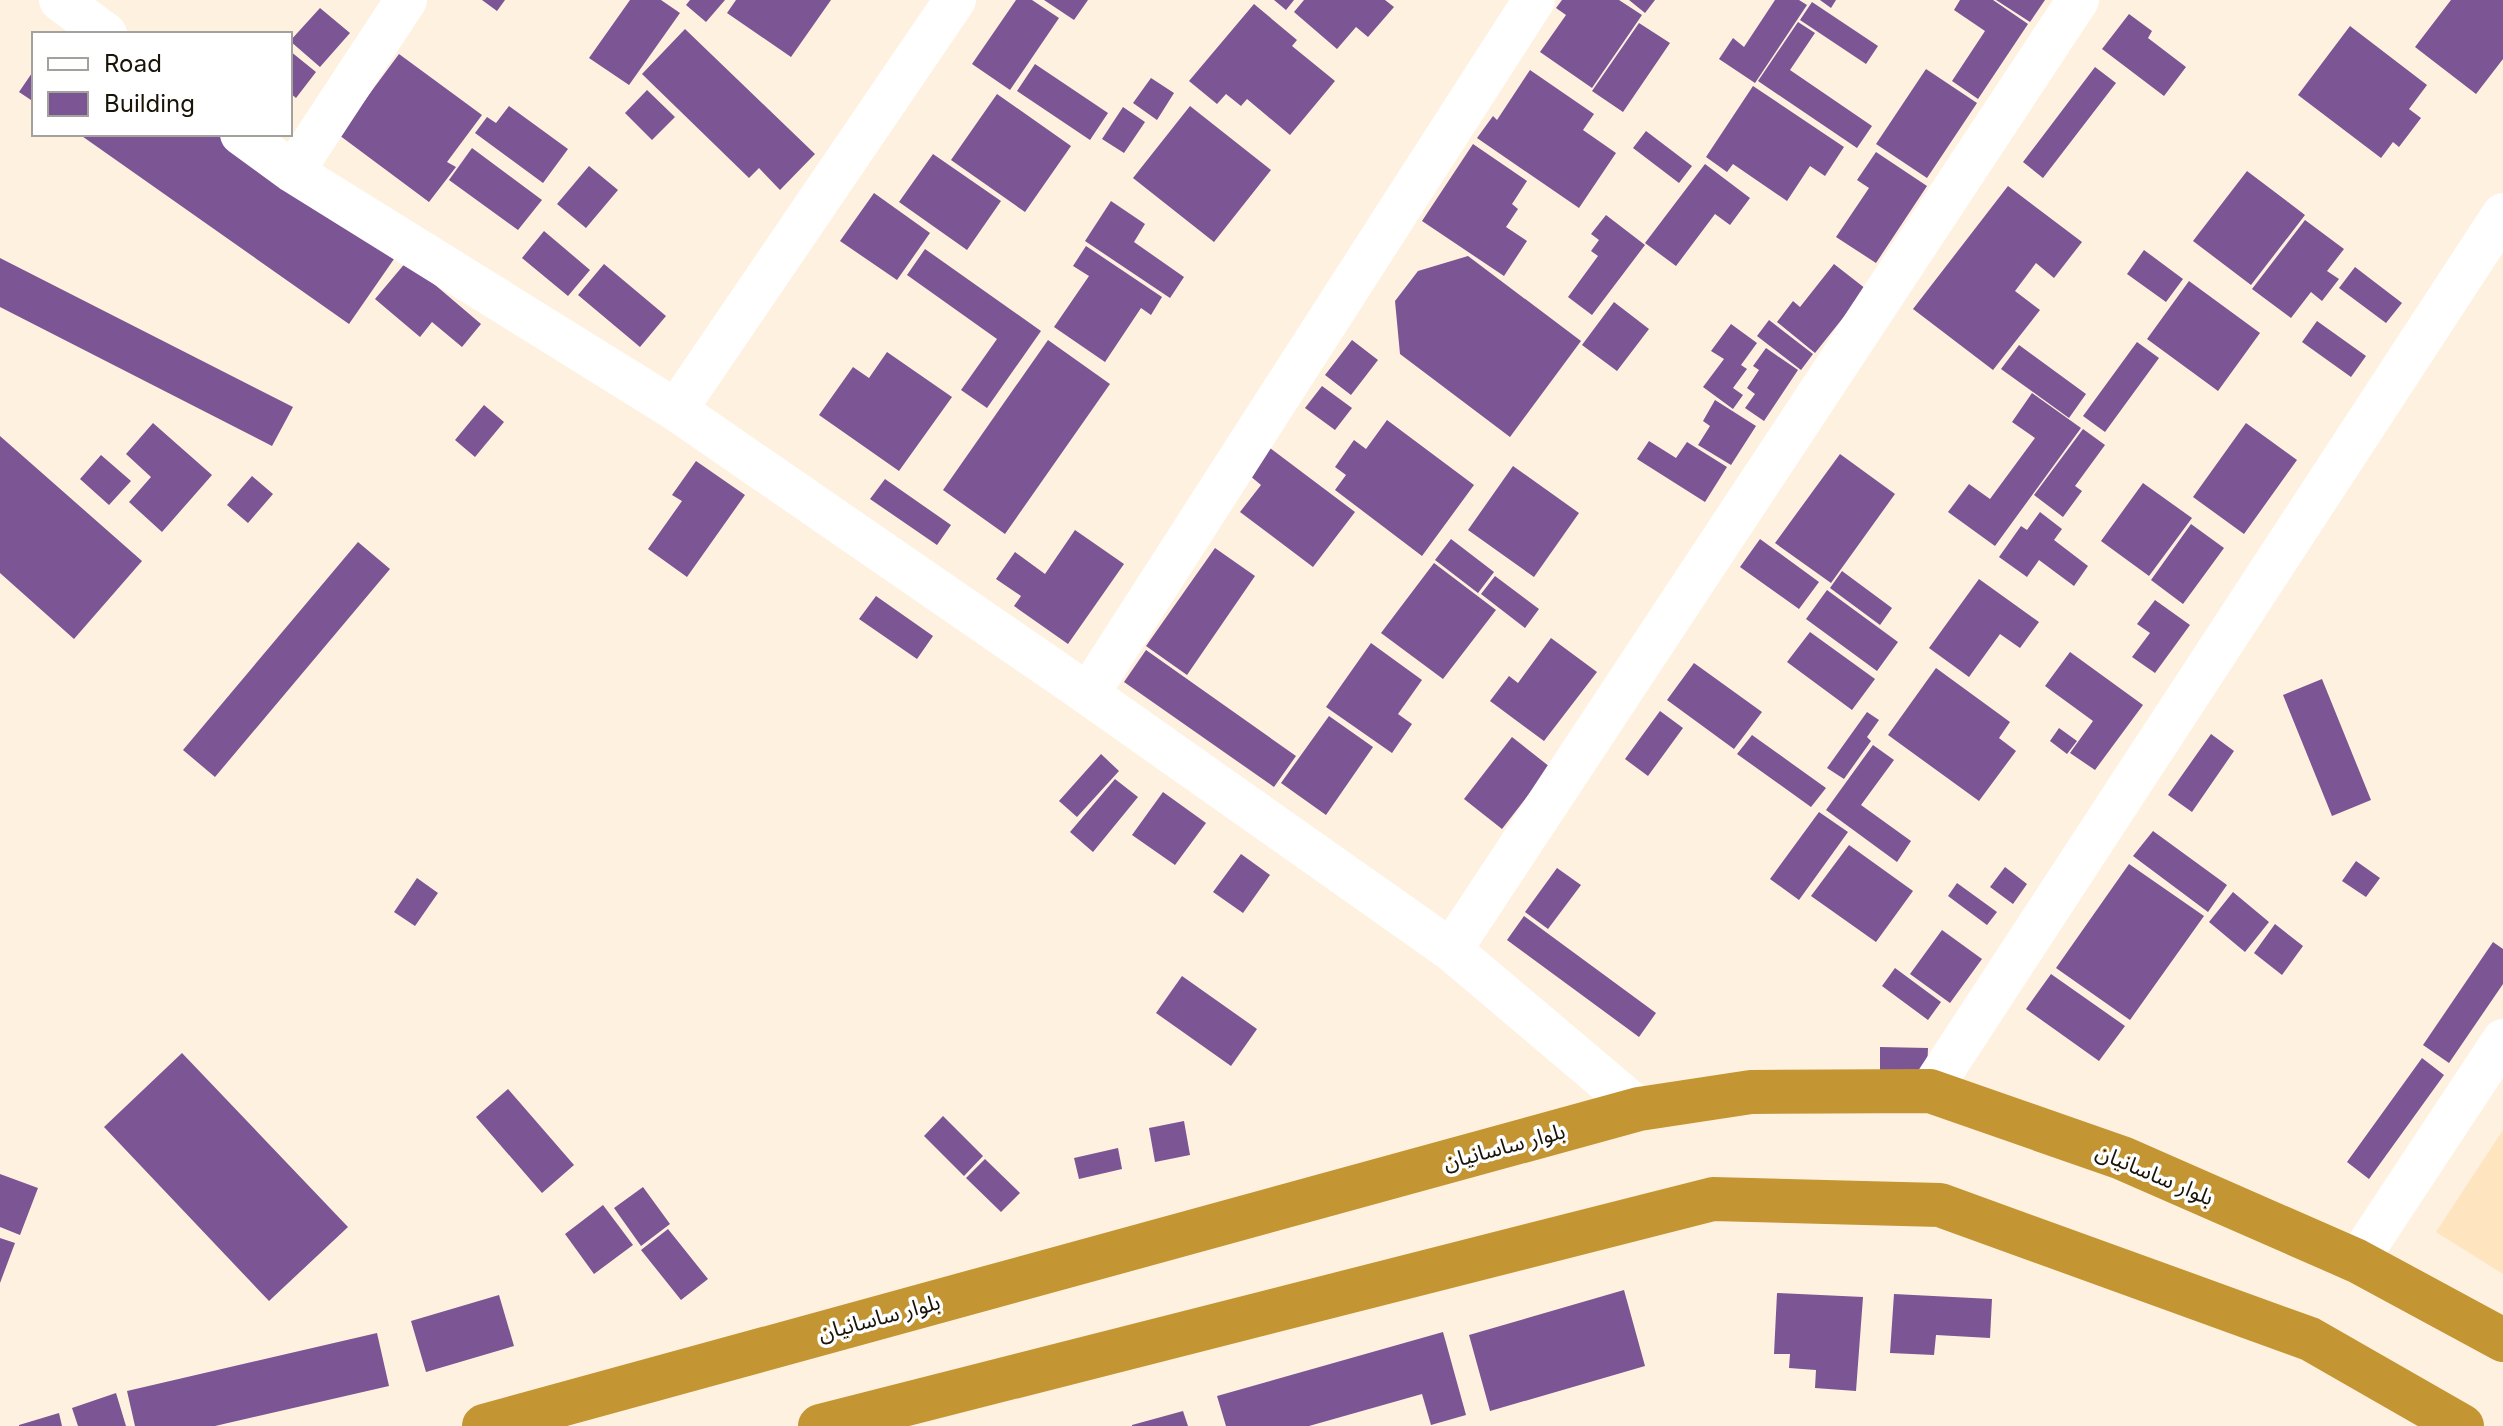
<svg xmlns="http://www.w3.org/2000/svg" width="2503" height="1426" viewBox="0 0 2503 1426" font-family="Inter,'Noto Sans Arabic',sans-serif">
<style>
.built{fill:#fee4bf}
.building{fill:#7b5594}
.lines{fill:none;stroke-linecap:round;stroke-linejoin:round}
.minor{stroke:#fff;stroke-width:42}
.trunk{stroke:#c49633;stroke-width:44}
.labels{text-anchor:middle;stroke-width:7;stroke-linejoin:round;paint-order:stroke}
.street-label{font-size:22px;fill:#1a1308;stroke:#fff}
</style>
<rect width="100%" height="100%" fill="#fef1df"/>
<!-- built -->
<path class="built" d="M2503,1130V1274L2436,1232Z"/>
<!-- building -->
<path class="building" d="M482,0H505L497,11Z
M630,0H661L680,13L629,85L589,58Z
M690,0H725L706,22L686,5Z
M736,0H831L791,57L727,13Z
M1016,0H1032L1059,18L1010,90L972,64Z
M1044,0H1088L1074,20Z
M1274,0H1294L1286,10Z
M1304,0H1385L1394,7L1368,37L1356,27L1337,49L1294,12Z
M1562,0H1619L1642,15L1592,88L1540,52L1566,15L1556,8Z
M1629,0H1655L1645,13Z
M1775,0H1799L1807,5L1755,83L1719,59L1733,38L1744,47Z
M1820,0H1836L1831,8Z
M1960,0H1993L2028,24L1978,99L1952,81L1985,31L1954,10Z
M1996,0H2045L2030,22Z
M2451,0H2503V59L2476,94L2415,47Z
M1812,2L1878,46L1866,64L1800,20Z
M1254,4L1297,40L1292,46L1335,81L1290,135L1247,99L1241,106L1226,94L1217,104L1189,81Z
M320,8L350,33L320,67L290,41Z
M2129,14L2152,31L2148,38L2186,67L2164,96L2102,49Z
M1798,22L1815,33L1790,70L1872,126L1857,148L1758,81Z
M1639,23L1670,43L1623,112L1592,91Z
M2350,26L2427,85L2409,109L2421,118L2399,147L2393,142L2381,158L2298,95Z
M685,29L815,154L780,190L759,168L749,178L642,74Z
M290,51L316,72L296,98L290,93Z
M399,54L482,115L447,162L456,167L429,202L339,135Z
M1035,64L1108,113L1090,140L1017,91Z
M2095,67L2116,83L2043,178L2023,162Z
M1926,69L1977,103L1927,178L1876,144Z
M34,70V102L19,92Z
M1530,70L1594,114L1583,130L1616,153L1579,208L1477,138L1493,116L1497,120Z
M1151,78L1174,93L1157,120L1133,103Z
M1753,86L1844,147L1825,176L1810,166L1787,201L1733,164L1727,172L1706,157Z
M647,90L675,117L652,140L625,113Z
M997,94L1071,146L1025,212L951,160Z
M509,106L568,149L543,183L475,133L487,117L496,123Z
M1190,106L1271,170L1214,242L1133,178Z
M1123,107L1145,122L1124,153L1102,139Z
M1646,131L1692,166L1679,183L1633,148Z
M79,134H216L394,259L349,324Z
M1473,144L1527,181L1512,204L1518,209L1506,227L1527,241L1504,276L1422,221Z
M472,148L542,200L518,230L449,180Z
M1876,152L1927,186L1876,263L1836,237L1869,188L1857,180Z
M933,154L1001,201L967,250L899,202Z
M1705,164L1750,198L1730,225L1715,214L1676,266L1645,243Z
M589,166L618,190L586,228L557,204Z
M2247,171L2305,215L2251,285L2193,241Z
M2008,186L2082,242L2054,278L2036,263L2015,291L2040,310L1993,370L1913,309Z
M874,193L930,233L897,280L840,241Z
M1111,201L1145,224L1134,242L1184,277L1170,298L1085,241Z
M1606,215L1645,245L1592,315L1568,297L1598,256L1591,251L1599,240L1591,234Z
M2305,220L2344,249L2327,271L2339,279L2322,301L2311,292L2291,318L2252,289Z
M544,231L590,270L568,296L522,258Z
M1086,246L1162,297L1151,315L1141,308L1105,362L1054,327L1089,276L1073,266Z
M925,249L1041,331L987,408L961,390L997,339L907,275Z
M2144,250L2183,279L2166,302L2127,274Z
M1468,256L1581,341L1510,437L1400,354L1395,301L1418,271Z
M0,258L293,407L272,446L0,307Z
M407,261L481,324L462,347L432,322L420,337L375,299Z
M604,264L666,316L640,347L578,295Z
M1834,264L1866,289L1815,353L1777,322L1793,301L1800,307Z
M2355,267L2402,303L2386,323L2339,288Z
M2189,281L2260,333L2218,391L2147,339Z
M1614,302L1649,329L1617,371L1582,345Z
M1769,320L1813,354L1801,370L1757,336Z
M2317,321L2366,356L2351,377L2302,342Z
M1731,324L1757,343L1741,365L1747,369L1733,388L1743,395L1733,409L1703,387L1724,359L1711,351Z
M1048,340L1110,384L1005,534L943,490Z
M1352,340L1378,360L1351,395L1325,375Z
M2137,342L2159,358L2105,432L2083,416Z
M2019,345L2086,394L2069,418L2001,369Z
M1766,348L1798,370L1764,421L1745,408L1755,394L1747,388L1759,370L1753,366Z
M887,352L952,397L899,471L819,415L853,367L869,378Z
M1322,386L1352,408L1335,430L1305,408Z
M2032,393L2081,428L1995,546L1948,512L1969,484L1990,499L2035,438L2012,422Z
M1715,400L1756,426L1731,465L1698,445L1710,426L1703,421Z
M484,405L504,422L475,457L455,440Z
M1387,420L1474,485L1422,556L1335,490L1346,475L1335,467L1354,440L1366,449Z
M153,423L212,475L162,532L129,502L151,477L126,454Z
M2246,423L2297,460L2244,534L2193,497Z
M2083,429L2105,445L2075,486L2082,491L2063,517L2034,495Z
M0,436L142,561L74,639L0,573Z
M1649,441L1676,458L1687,442L1727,467L1705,502L1637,459Z
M1270,448L1355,512L1313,567L1240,512L1261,485L1249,475Z
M1840,454L1895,494L1831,583L1775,543Z
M101,455L131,481L109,505L80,479Z
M696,461L745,495L687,577L648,549L682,501L672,495Z
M1513,466L1579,513L1534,577L1468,530Z
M252,476L273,494L248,523L227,505Z
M885,479L951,525L937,545L870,499Z
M2143,483L2192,518L2149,576L2101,541Z
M2040,512L2062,529L2054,540L2088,566L2074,586L2039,560L2027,577L1999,557L2021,526L2027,530Z
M2191,524L2224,548L2183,604L2151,580Z
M1075,530L1124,564L1068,644L1014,606L1021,596L996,579L1015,552L1045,574Z
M1451,539L1494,572L1478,593L1435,560Z
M1760,539L1819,582L1799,609L1740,567Z
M358,542L390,569L215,777L183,750Z
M1215,548L1255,576L1187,675L1146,646Z
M1434,563L1496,610L1443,679L1381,633Z
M1842,571L1892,608L1880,625L1830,588Z
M1495,576L1539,609L1525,628L1481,594Z
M1979,579L2039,622L2020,648L2000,634L1969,677L1929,648Z
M1827,590L1898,642L1877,671L1806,619Z
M876,596L933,636L917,659L859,619Z
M2155,600L2190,625L2155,673L2132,657L2150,633L2137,624Z
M1810,632L1875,679L1852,710L1787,662Z
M1551,638L1597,672L1544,741L1490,701L1509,676L1518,683Z
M1371,643L1422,680L1398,714L1412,724L1392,753L1326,707Z
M1146,650L1296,756L1274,787L1124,682Z
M2070,652L2143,705L2095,770L2070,753L2093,721L2045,686Z
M1694,663L1762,712L1734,749L1667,700Z
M1936,668L2010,722L1999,738L2016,751L1979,801L1888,735Z
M2322,679L2371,800L2332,816L2283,695Z
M1660,711L1683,728L1648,776L1625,759Z
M1867,712L1879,720L1867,737L1871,741L1844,779L1827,768Z
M1329,716L1373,747L1326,815L1281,783Z
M2059,728L2077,741L2067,754L2050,741Z
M2211,734L2234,751L2192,812L2168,795Z
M1752,735L1826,788L1811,807L1737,754Z
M1512,737L1550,767L1502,829L1464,799Z
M1873,745L1894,760L1861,805L1911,841L1897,862L1826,810Z
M1101,754L1119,771L1077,817L1059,801Z
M1115,779L1138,797L1093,852L1070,832Z
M1163,792L1206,823L1175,865L1132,835Z
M1819,812L1848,832L1799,900L1770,879Z
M2153,831L2227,885L2208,912L2133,856Z
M1849,845L1913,891L1876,942L1811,896Z
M1241,854L1270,875L1243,913L1213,892Z
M2356,861L2380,878L2366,897L2342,881Z
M2129,864L2204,916L2130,1020L2056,968Z
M2005,867L2027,884L2013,904L1990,887Z
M1557,868L1581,885L1548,929L1525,912Z
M417,878L438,893L415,926L394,912Z
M1957,883L1997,912L1987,925L1948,896Z
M2233,892L2269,922L2245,952L2209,922Z
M1524,916L1656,1013L1639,1037L1507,940Z
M2275,924L2303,946L2282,975L2254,953Z
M1942,930L1982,959L1950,1003L1910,974Z
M2493,942L2503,949V984L2449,1063L2423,1045Z
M1895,968L1941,1002L1928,1020L1882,986Z
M2051,974L2125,1026L2099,1061L2026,1009Z
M1182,976L1257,1029L1231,1066L1156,1013Z
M1880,1047L1928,1048L1927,1072L1880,1071Z
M182,1053L348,1227L269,1301L104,1127Z
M2422,1058L2444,1075L2369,1179L2347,1162Z
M508,1089L574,1165L542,1193L476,1117Z
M943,1116L983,1156L964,1176L924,1136Z
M1184,1121L1190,1155L1155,1162L1149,1128Z
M1118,1148L1122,1169L1079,1179L1074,1158Z
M985,1159L1020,1193L1001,1212L966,1178Z
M0,1174L38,1188L20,1235L0,1227Z
M643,1187L670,1224L641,1246L614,1208Z
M603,1205L633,1245L594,1274L565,1234Z
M668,1229L708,1279L681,1300L641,1250Z
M0,1238L15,1243L0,1283Z
M1624,1290L1645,1366L1490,1411L1469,1335Z
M1777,1293L1863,1297L1856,1391L1815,1388L1816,1370L1789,1368L1790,1354H1774Z
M1894,1294L1992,1299L1990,1338L1936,1335L1934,1355L1890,1353Z
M499,1295L514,1346L426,1372L411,1321Z
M1443,1332L1466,1415L1431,1425L1422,1394L1309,1426H1226L1217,1396Z
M377,1333L389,1386L215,1426H135L127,1391Z
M116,1393L126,1426H78L72,1408Z
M1183,1411L1188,1426H1132V1425Z
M59,1413L62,1426H19V1425Z"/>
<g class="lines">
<!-- minor -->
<path class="minor" d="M60,0L106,34
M241,134L293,172L676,410L1088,694L1451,950L1639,1109
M293,172L406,0
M676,410L955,0
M1088,694L1534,0
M1451,950L2078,0
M1930,1091L2503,214
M2357,1261L2503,1040"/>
<!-- trunk -->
<path class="trunk" d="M484,1426L1639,1109L1751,1092L1930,1091L2122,1158L2357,1261L2503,1340
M820,1426L1713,1199L1940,1205L2310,1339L2462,1426"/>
</g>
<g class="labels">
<!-- street labels -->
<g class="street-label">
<text transform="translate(1504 1146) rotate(-15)" y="8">بلوار ساسانیان</text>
<text transform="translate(2155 1174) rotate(23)" y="8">بلوار ساسانیان</text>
<text transform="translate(879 1317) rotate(-15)" y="8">بلوار ساسانیان</text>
</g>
</g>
<!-- legend -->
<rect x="32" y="32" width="260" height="104" fill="#ffffff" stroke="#a3a19c" stroke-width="2"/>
<rect x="48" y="58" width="40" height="12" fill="#ffffff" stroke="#a3a19c" stroke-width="2"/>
<text x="104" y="72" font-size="24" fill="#1a1308">Road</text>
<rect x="48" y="92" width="40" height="24" fill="#7b5594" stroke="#a3a19c" stroke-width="2"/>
<text x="104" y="112" font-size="24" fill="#1a1308">Building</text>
</svg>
